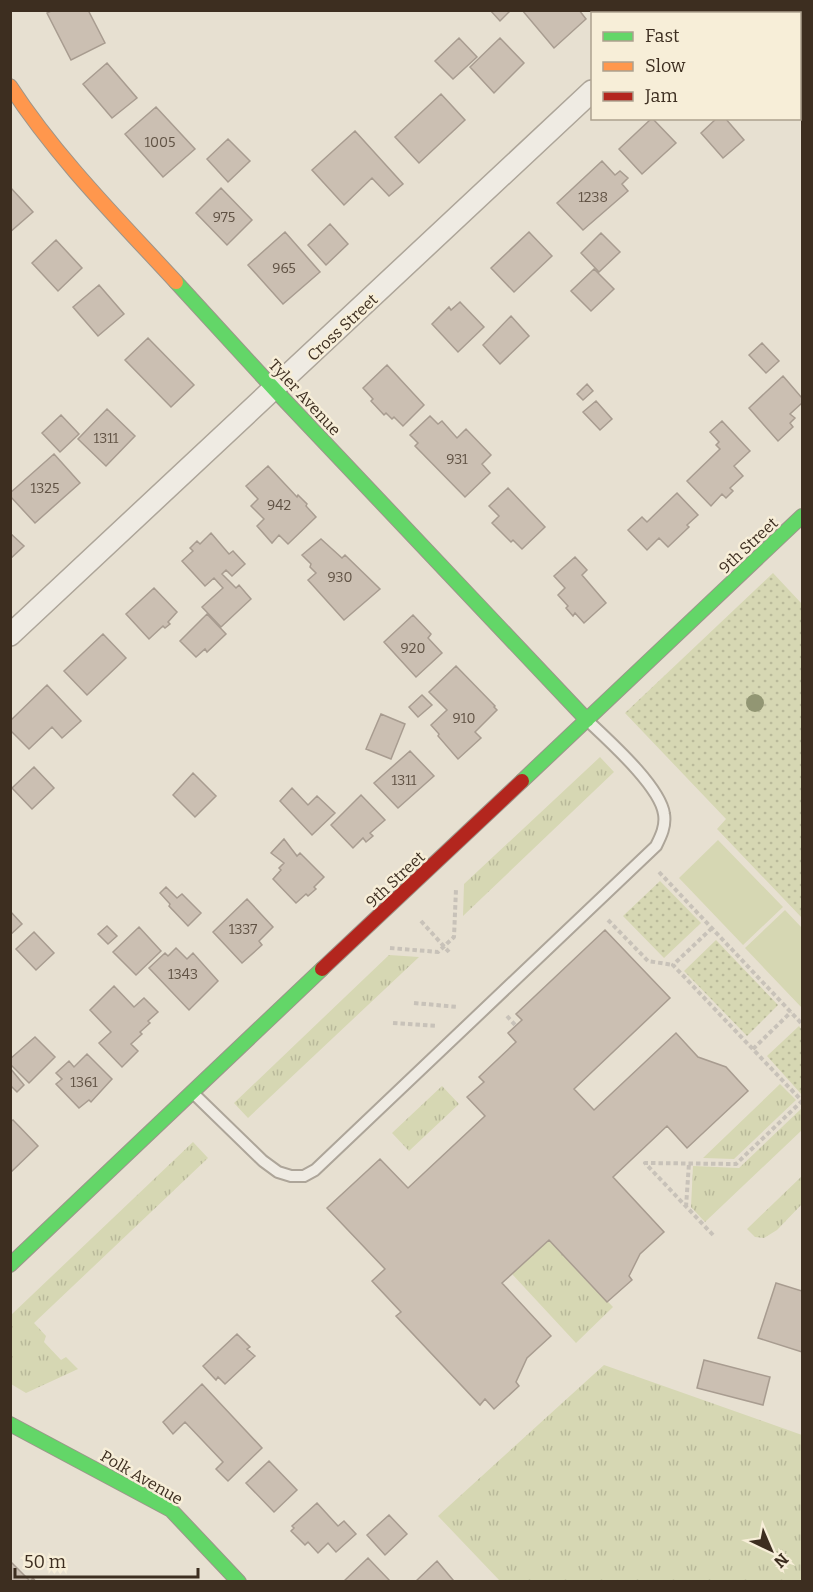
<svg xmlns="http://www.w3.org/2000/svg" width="813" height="1592" viewBox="0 0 813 1592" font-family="Bitter,serif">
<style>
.grass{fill:url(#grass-tufts)}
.park{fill:url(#park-dots)}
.pitch{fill:#d6d7b3}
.building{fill:#cbbfb2;stroke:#a89c90;stroke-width:1.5}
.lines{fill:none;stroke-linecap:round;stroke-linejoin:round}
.lane-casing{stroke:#ada599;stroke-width:14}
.street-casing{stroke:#ada599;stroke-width:24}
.fast-casing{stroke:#9c958a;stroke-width:16}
.slow-casing{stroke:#9c958a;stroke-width:16}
.jam-casing{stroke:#9c958a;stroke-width:16}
.path{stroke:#c8c2b9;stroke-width:4;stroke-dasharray:4.5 3;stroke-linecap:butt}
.lane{stroke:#efebe3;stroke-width:10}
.street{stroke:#efebe3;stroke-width:21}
.fast{stroke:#63d668;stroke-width:14}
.slow{stroke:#ff974d;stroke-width:14}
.jam{stroke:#b3261e;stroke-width:14}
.tree{fill:#929673}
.labels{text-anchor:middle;stroke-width:5;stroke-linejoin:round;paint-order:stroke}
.number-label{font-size:14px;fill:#605244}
.street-label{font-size:16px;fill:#3d2e20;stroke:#f7eed8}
</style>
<defs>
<pattern id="grass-tufts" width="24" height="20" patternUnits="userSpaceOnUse" patternTransform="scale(1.5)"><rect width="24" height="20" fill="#d6d7b3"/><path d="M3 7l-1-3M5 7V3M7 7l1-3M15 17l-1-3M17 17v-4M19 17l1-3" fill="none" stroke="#b9b99a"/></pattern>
<pattern id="park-dots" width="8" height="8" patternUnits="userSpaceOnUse" patternTransform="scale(1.5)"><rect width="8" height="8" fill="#d6d7b3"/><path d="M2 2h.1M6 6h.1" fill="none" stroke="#b9b99a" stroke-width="1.8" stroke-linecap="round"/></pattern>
</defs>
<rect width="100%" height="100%" fill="#e7e0d1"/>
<!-- grass -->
<path class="grass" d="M600,757L614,772L463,916L464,884Z
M389,955L419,957L248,1118L234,1103Z
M780,1084L796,1100L734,1159L703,1158Z
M442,1086L459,1104L409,1151L392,1133Z
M802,1108V1130L705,1222L691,1207L693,1166L739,1168Z
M193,1142L208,1158L34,1323L46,1336L44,1342L61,1360L66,1357L78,1369L26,1393L11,1384V1315Z
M802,1176V1204L777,1230L764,1238L755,1237L747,1229Z
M549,1240L613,1307L576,1343L512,1274Z
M604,1365L802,1435V1581H500L438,1516Z"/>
<!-- park -->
<path class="park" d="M773,573L802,604V918L717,829L726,819L625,713Z
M660,881L701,923L664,958L623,916Z
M716,940L778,1005L747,1036L684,971Z
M799,1026L802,1030V1095L767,1056Z"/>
<!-- pitch -->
<path class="pitch" d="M718,840L783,907L743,945L679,878Z
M785,910L802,928V1008L745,948Z"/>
<!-- building -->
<path class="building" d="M53,10H88L105,43L71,60L47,13Z
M490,10H511L500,21Z
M522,10H579L586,19L554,48Z
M764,10H802L801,49L800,14H766Z
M459,38L477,57L453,79L435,61Z
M500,38L524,63L494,93L470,67Z
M107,63L137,98L112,118L83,84Z
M441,94L465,120L419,163L395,137Z
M156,107L195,149L163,177L125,134Z
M652,118L676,143L642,174L619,149Z
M717,118H725L744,140L723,158L701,133Z
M355,131L403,184L389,196L372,178L344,205L312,170Z
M228,139L250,161L228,182L207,159Z
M602,161L615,175L620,171L628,178L622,184L628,191L583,230L557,203Z
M10,187L33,212L10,232Z
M221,188L252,220L227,245L196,213Z
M330,224L348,244L326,265L308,245Z
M285,232L320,272L283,304L248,265Z
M529,232L552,256L514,292L491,268Z
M601,233L620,252L599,272L581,253Z
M56,240L82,268L58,291L32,263Z
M594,269L614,289L591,311L571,291Z
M99,285L124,314L98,336L73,307Z
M460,302L484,327L458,352L432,324L449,307L451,310Z
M511,316L529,336L500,364L483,345Z
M148,338L194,385L171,407L125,360Z
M762,343L779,361L766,373L749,355Z
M387,365L424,405L403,426L394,417L392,419L386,413L384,415L371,401L373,399L363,388Z
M783,376L802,398V403L790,414L795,418L790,423L793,427L778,441L749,408Z
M587,384L593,391L583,400L577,394Z
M596,401L612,419L600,430L583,412Z
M107,409L135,436L106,466L78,439Z
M61,415L79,434L60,452L42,433Z
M430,416L438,424L442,421L457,438L466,429L491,455L482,464L490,473L465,497L415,446L418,443L410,435Z
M722,421L750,451L734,466L743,476L730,488L733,491L726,498L722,494L711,506L687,481L720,449L716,445L719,442L710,432Z
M54,454L80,483L35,523L10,496V493Z
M268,466L297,497L298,495L307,504L306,506L316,517L288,544L279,535L272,543L257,526L264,519L251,506L258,499L246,486Z
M508,488L545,527L522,549L513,540L511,542L492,523L499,516L489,506Z
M677,493L698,515L687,525L689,527L668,547L659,538L647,550L628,530L642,517L647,522Z
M10,533L24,546L10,559Z
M211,533L229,554L233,551L245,564L232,576L226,570L222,574L236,588L239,585L251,599L221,627L202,607L223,588L214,578L205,586L182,561L193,551L190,548L197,541L200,544Z
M321,539L342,558L345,555L380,589L344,620L308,580L316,573L310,567L311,564L302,555Z
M575,557L587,570L582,575L606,603L584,623L575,613L573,616L566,608L568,606L558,595L565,588L554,576Z
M154,588L177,612L168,622L170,624L165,628L163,626L149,639L126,614Z
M207,614L226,634L207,652L205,649L196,657L180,641Z
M413,615L431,634L428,638L442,653L416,677L384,642Z
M103,634L126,658L87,695L64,671Z
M456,666L495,706L494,707L497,710L475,732L481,738L458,759L438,736L439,734L431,725L447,710L429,692Z
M47,685L81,721L62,738L52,727L29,749L10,730V721Z
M422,695L432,705L418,717L409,707Z
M381,714L405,724L391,759L366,749Z
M410,751L434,776L398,808L374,783Z
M34,767L54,788L32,809L12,788Z
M193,773L216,796L195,817L173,795Z
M292,788L308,805L317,796L335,813L312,835L280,801Z
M361,795L385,820L370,833L373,836L366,842L363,838L353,848L331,825Z
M284,839L297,856L300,853L324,877L314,887L316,889L308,896L306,894L296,903L273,879L281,870L279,868L284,863L271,853Z
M166,887L177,898L182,894L201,913L188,926L169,906L170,904L160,893Z
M247,899L273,927L259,941L262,945L242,963L213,932Z
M10,911L22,924L10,935Z
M107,926L117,936L108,944L98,934Z
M139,927L161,951L136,975L113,952Z
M605,930L670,998L574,1089L594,1110L676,1033L698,1057L726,1067L748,1091L687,1148L667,1126L613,1177L664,1232L640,1254L629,1276L632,1280L607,1302L549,1240L502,1283L551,1336L527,1358L516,1382L519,1386L494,1409L485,1399L480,1405L396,1316L401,1312L372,1281L385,1269L327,1208L380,1159L408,1188L485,1116L467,1097L484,1082L479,1077L516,1042L508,1033L522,1020L516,1014Z
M34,932L54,953L36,970L16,949Z
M176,948L187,959L193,953L218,981L189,1010L149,968L165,953L168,956Z
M114,986L134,1007L144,998L158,1012L148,1021L150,1023L140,1032L142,1034L131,1044L138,1051L122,1067L99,1043L111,1032L90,1010Z
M35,1037L55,1057L29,1083L10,1064V1059Z
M87,1054L112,1079L91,1102L89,1100L79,1108L56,1084L62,1079L56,1073L69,1061L74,1067Z
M10,1068L24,1085L17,1092L10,1085Z
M13,1120L38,1146L10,1173V1122Z
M776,1283L802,1291V1352L758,1338Z
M237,1334L250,1347L247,1349L255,1356L225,1384L218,1377L216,1380L203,1366Z
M704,1360L770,1377L763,1405L697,1388Z
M202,1384L262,1448L228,1481L216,1469L223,1462L185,1422L173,1434L163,1422Z
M269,1461L297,1490L274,1512L246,1483Z
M317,1503L338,1526L344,1521L356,1534L336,1552L328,1543L318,1553L308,1542L305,1545L291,1531L294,1528L292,1526Z
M389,1515L407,1534L385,1555L367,1535Z
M368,1558L391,1582H343Z
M10,1561L30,1581L33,1578L36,1582H10Z
M437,1561L453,1580L451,1582H415Z"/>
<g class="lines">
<defs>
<path id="lane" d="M193,1093L263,1161L278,1172L291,1176H304L315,1170L656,846C661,836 666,826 664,814C660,786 608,740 587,720"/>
<path id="street" d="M675,14L678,10
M10,635L592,91"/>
<path id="fast" d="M176,282L275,390L587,720
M522,781L802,516
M10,1265L322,969
M10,1424L171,1510L239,1582"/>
<path id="slow" d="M10,86C57,158 118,219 176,282"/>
<path id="jam" d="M322,969L522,781"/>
</defs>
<!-- lane casing -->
<use href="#lane" class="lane-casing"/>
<!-- street casing -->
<use href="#street" class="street-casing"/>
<!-- fast casing -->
<use href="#fast" class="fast-casing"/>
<!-- slow casing -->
<use href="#slow" class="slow-casing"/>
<!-- jam casing -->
<use href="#jam" class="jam-casing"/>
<!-- path -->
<path class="path" d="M659,872L802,1024
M608,920L648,961L673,965
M421,921L449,952
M712,928L673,965L802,1101
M390,948L438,952L454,937L456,889
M414,1003L458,1007
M507,1016L516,1026
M393,1023L437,1026
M753,1049L791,1012
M686,1207L689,1163
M713,1235L645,1163L736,1164L802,1101"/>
<!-- lane -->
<use href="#lane" class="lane"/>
<!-- street -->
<use href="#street" class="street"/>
<!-- fast -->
<use href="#fast" class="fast"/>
<!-- slow -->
<use href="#slow" class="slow"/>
<!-- jam -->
<use href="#jam" class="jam"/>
</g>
<!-- trees -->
<circle class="tree" cx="755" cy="703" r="9"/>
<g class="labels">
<!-- number labels -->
<g class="number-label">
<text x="160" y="147">1005</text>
<text x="593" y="202">1238</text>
<text x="224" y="222">975</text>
<text x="284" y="273">965</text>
<text x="106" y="443">1311</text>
<text x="457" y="464">931</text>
<text x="45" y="493">1325</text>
<text x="279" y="510">942</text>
<text x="340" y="582">930</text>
<text x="413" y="653">920</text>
<text x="464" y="723">910</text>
<text x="404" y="785">1311</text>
<text x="243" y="934">1337</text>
<text x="183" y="979">1343</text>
<text x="84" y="1087">1361</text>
</g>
<!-- street labels -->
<g class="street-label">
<text transform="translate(342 327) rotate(-43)" y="6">Cross Street</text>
<text transform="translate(305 397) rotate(47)" y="6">Tyler Avenue</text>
<text transform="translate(748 545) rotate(-43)" y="6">9th Street</text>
<text transform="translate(395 879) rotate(-43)" y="6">9th Street</text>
<text transform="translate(142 1477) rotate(30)" y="6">Polk Avenue</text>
</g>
</g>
<!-- border -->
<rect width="813" height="1592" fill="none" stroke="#3d2e20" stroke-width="24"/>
<!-- legend -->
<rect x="591" y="12" width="210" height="108" fill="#f7eed8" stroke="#ada18e" stroke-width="1.5"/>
<rect x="603" y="32" width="30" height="9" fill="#63d668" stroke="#ada18e" stroke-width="1.5"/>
<text x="645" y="42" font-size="18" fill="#3d2e20">Fast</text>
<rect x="603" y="62" width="30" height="9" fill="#ff974d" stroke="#ada18e" stroke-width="1.5"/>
<text x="645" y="72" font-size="18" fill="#3d2e20">Slow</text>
<rect x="603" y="92" width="30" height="9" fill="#b3261e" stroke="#ada18e" stroke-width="1.5"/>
<text x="645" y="102" font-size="18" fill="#3d2e20">Jam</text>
<!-- north arrow -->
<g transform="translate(771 1550) rotate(136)" stroke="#f7eed8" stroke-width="4.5" paint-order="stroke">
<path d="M0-4.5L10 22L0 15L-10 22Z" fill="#3d2e20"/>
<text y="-9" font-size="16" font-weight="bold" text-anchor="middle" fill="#3d2e20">N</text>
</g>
<!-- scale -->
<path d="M15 1568v9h183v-9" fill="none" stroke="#3d2e20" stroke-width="3"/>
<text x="24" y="1568" font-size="18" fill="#3d2e20" stroke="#f7eed8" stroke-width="4.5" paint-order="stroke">50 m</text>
</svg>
